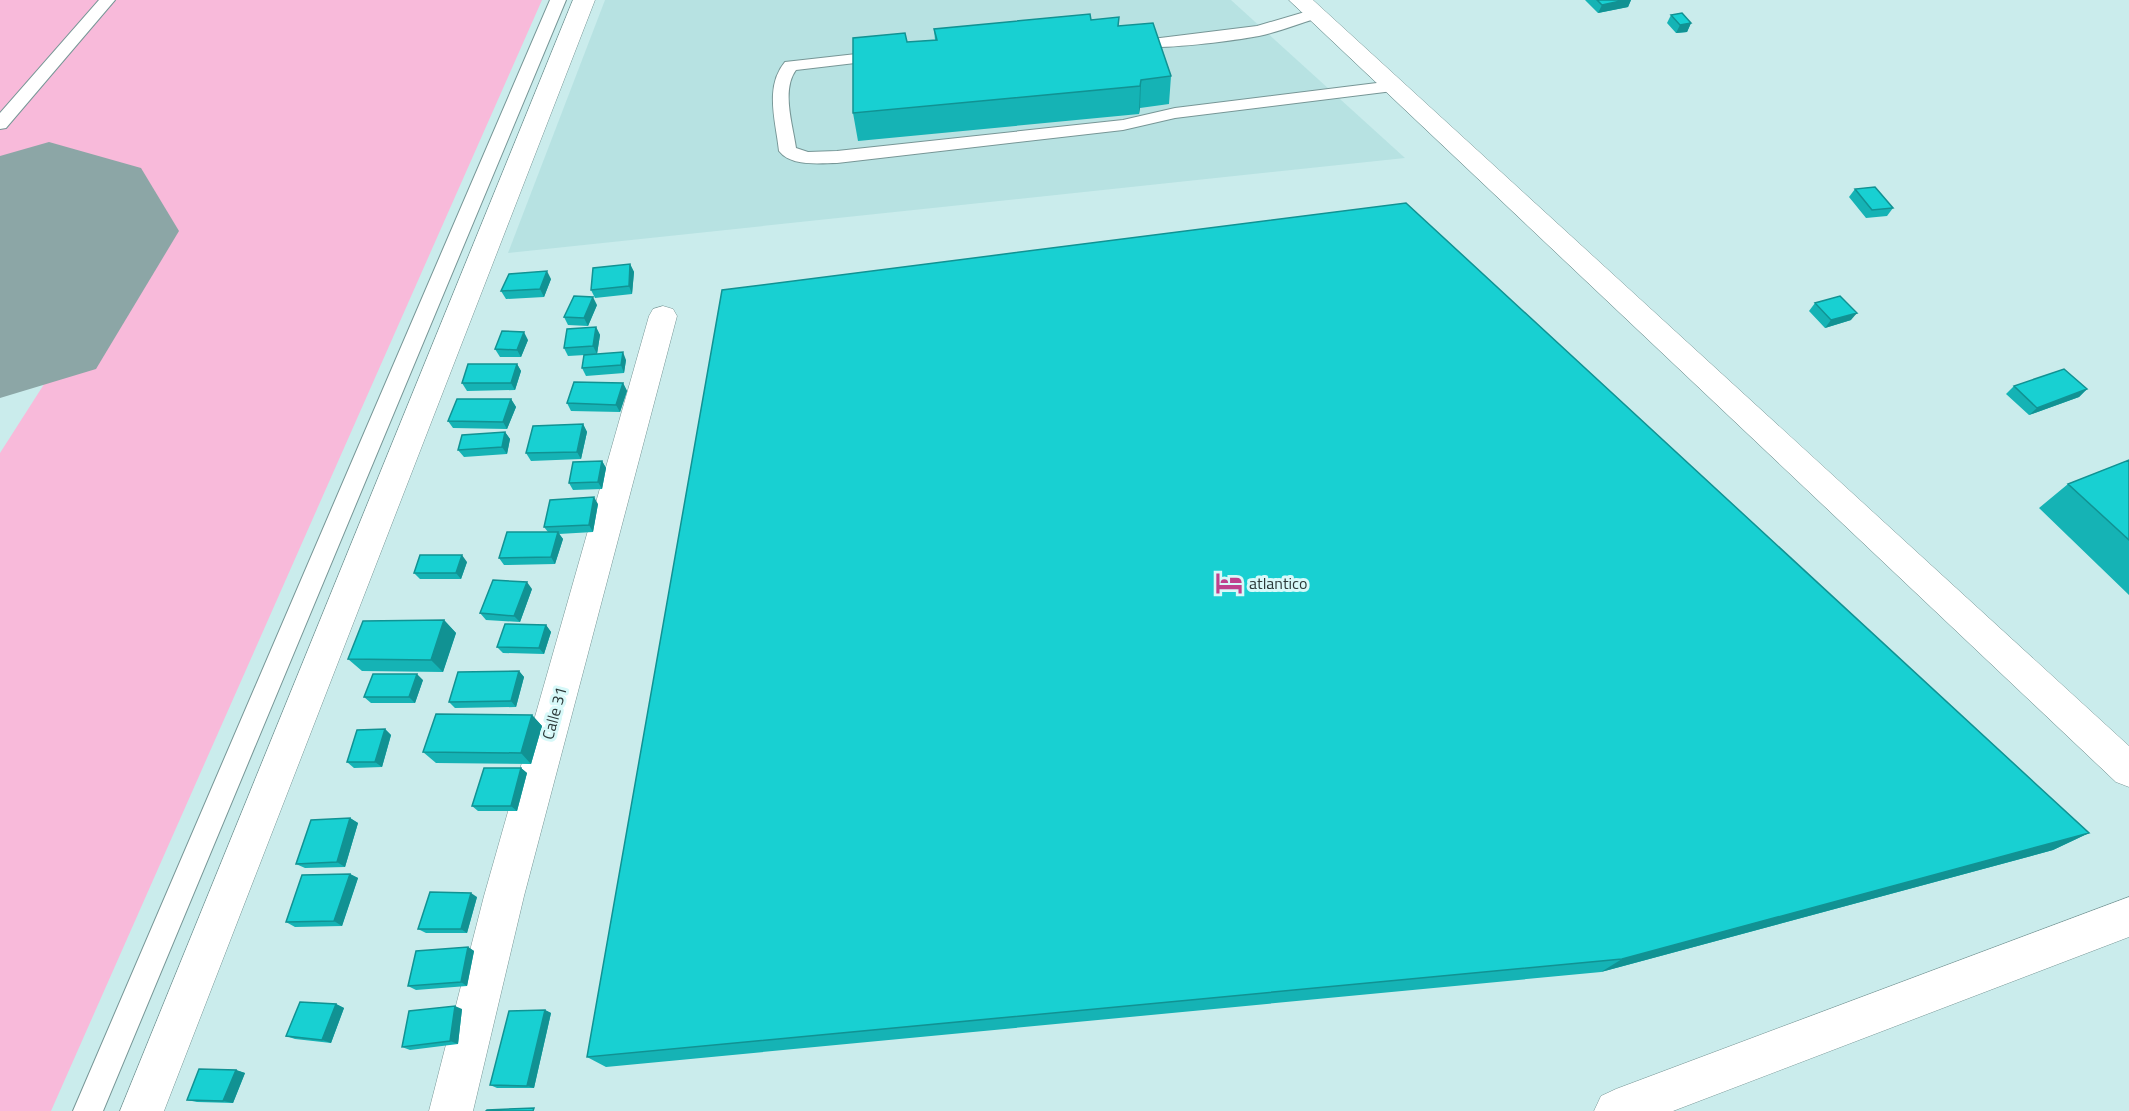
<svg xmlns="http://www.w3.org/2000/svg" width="2129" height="1111" viewBox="0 0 2129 1111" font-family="'Titillium Web',sans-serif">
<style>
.built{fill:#b7e2e2}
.green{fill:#f8bada}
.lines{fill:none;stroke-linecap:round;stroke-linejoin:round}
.runway{fill:#8ca6a6;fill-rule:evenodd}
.service-casing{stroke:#779696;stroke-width:2}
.minor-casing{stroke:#779696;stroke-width:1}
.trunk-casing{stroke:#779696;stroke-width:1}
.service{fill:#fff;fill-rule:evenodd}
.minor{fill:#fff;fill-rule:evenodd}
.trunk{fill:#fff;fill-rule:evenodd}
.wall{fill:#15b3b5}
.shaded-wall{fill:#119293}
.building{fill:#18d0d2;stroke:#119293;stroke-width:1.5}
.labels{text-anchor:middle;stroke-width:6;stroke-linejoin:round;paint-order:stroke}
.poi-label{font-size:16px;fill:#2c3939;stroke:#d7f9f9;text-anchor:start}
.street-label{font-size:16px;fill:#2c3939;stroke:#d7f9f9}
</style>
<rect width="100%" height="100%" fill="#caecec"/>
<!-- built -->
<path class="built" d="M605,0H1231L1405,158L508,253Z"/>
<!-- green -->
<path class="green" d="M0,0H542L51,1111H0V453L160,203L0,202Z"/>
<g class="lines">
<!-- runway -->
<path class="runway" d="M49,142L141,168L179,231L96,369L0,398V156Z"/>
<defs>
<path id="service" d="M99,0H115L6,128L0,129V113Z
M550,0H566L103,1111H73Z
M1315,9L1323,14L1321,17C1300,23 1279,32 1259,36C1238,40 1134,55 1123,42L1131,37L1152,39L1257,26Z
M883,51L889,53L891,56L889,59L796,70C781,90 793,126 796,148L808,152L837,151L1123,120L1175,108L1393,81L1399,82L1401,86L1399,90L1393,91L1175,118L1123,130L837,163C820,163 791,167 779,151C776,122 764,87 785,62Z"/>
<path id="minor" d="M573,0H595L164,1111H120Z
M663,306L673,309L677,316L524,896L473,1111H429L484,896L649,316L653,309Z
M2129,897V937L1673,1111H1594L1601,1096L1616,1089Z"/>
<path id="trunk" d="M1289,0H1313L2129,746V787L2116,782Z"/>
</defs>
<!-- service casing -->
<use href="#service" class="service-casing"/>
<!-- minor casing -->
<use href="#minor" class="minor-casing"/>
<!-- trunk casing -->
<use href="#trunk" class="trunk-casing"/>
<!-- service -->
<use href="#service" class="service"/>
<!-- minor -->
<use href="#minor" class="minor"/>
<!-- trunk -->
<use href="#trunk" class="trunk"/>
</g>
<!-- wall -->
<path class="wall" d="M1585,0H1631L1628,7L1598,13Z
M1671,15L1691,23L1687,32L1676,33L1667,23Z
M1091,20L1118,26L1171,76L1169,104L1140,108L1139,114L858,141L853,113L907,42L935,40L934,29Z
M1855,189L1893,208L1887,216L1866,218L1849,197Z
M630,264L634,272L632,294L595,298L591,290Z
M551,279L544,297L506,299L501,291Z
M1815,303L1851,320L1825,328L1809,311Z
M597,305L588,326L568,325L564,317Z
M596,327L600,335L597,354L626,360L624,373L586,376L582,368L585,355L568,356L564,348Z
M528,340L521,357H500L495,349Z
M517,364L521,371L515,390L467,391L462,383Z
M623,383L627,391L620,412L571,411L567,403Z
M2014,386L2087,389L2079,397L2029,415L2006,394Z
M511,399L516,407L507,429L453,428L448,421Z
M583,424L587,432L581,459L531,461L526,453Z
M505,432L510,439L507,454L464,457L458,450Z
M2129,460V595L2039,508L2068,484Z
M602,461L606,468L602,489L573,490L569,483Z
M598,504L593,532L559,534L563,539L555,564L504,565L499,558L548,532L544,527Z
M467,562L461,579H420L414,573Z
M532,589L520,622L486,620L480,613Z
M444,620L456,633L443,672L362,671L348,659Z
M546,625L551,632L544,654L503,653L497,647Z
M519,671L524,677L516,707L455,708L449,702Z
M423,680L415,703H371L364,697Z
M532,715L542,726L531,764L436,763L423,752Z
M385,729L391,735L382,767L354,768L347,762Z
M521,768L527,773L517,811H478L472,806Z
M350,818L358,823L345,867L305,868L296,864Z
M2089,833L2053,850L1601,972L606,1067L587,1057Z
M350,874L358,878L342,926L295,927L286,922Z
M477,897L467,933H426L418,929Z
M468,947L474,951L467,986L416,990L408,986Z
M336,1004L344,1008L331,1043L295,1039L286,1036Z
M462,1009L458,1044L410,1050L402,1047Z
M545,1010L551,1013L534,1088H497L490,1085Z
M236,1070L245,1073L233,1103L197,1102L187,1100Z"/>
<!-- shaded-wall -->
<path class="shaded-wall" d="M1625,0H1631L1628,7L1598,13L1602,5Z
M1691,23L1687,32L1676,33L1680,25Z
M1141,80L1140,108L1139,114L1140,86Z
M630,264L634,272L632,294L629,286Z
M547,271L551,279L544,297L540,289Z
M593,297L597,305L588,326L584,318Z
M1857,313L1851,320L1825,328L1831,320Z
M596,327L600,335L597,354L593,346Z
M524,332L528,340L521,357L517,350Z
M623,352L626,360L624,373L621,365Z
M517,364L521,371L515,390L511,383Z
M623,383L627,391L620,412L616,405Z
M2087,389L2079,397L2029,415L2037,408Z
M511,399L516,407L507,429L503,422Z
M583,424L587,432L581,459L577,452Z
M505,432L510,439L507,454L502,447Z
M602,461L606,468L602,489L598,482Z
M594,497L598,504L593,532L589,525Z
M558,532L563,539L555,564L551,557Z
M462,555L467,562L461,579L456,573Z
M527,582L532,589L520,622L514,616Z
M444,620L456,633L443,672L431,660Z
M546,625L551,632L544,654L539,648Z
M519,671L524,677L516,707L511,701Z
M417,674L423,680L415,703L409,697Z
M532,715L542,726L531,764L521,753Z
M385,729L391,735L382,767L375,762Z
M521,768L527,773L517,811L511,806Z
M350,818L358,823L345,867L337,862Z
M2089,833L2053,850L1601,972L1622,959Z
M350,874L358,878L342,926L334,921Z
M471,893L477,897L467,933L461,929Z
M468,947L474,951L467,986L461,982Z
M336,1004L344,1008L331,1043L322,1040Z
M455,1006L462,1009L458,1044L450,1041Z
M545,1010L551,1013L534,1088L527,1086Z
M236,1070L245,1073L233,1103L223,1101Z"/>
<!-- building -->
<path class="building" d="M1597,0H1625L1602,5Z
M1682,13L1691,23L1680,25L1671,15Z
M1090,14L1091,20L1119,17L1118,26L1153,23L1171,76L1141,80L1140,86L853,113V38L905,33L907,42L937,40L934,29Z
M1875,187L1893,208L1872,210L1855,189Z
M1406,203L2089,833L1622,959L587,1057L722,290Z
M630,264L629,286L591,290L593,268Z
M547,271L540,289L501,291L509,274Z
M574,296L593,297L584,318L564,317Z
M1840,296L1857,313L1831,320L1815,303Z
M596,327L593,346L564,348L567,329Z
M502,331L524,332L517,350L495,349Z
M623,352L621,365L582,368L584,355Z
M468,364H517L511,383H462Z
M2064,369L2087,389L2037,408L2014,386Z
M574,382L623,383L616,405L567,403Z
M457,399H511L503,422L448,421Z
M583,424L577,452L526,453L533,426Z
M505,432L502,447L458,450L462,435Z
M2129,460V540L2068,484Z
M602,461L598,482L569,483L573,462Z
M594,497L589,525L544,527L550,500Z
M507,532H558L551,557L499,558Z
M420,555H462L456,573H414Z
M493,580L527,582L514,616L480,613Z
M444,620L431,660L348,659L363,621Z
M505,624L546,625L539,648L497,647Z
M519,671L511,701L449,702L458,672Z
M373,674H417L409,697H364Z
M436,714L532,715L521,753L423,752Z
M385,729L375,762H347L357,730Z
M484,768H521L511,806H472Z
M350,818L337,862L296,864L311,820Z
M350,874L334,921L286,922L302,875Z
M430,892L471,893L461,929H418Z
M468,947L461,982L408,986L416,951Z
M300,1002L336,1004L322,1040L286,1036Z
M455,1006L450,1041L402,1047L409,1011Z
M545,1010L527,1086L490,1085L509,1011Z
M199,1069L236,1070L223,1101L187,1100Z
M534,1108L533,1111H486L487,1110Z"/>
<!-- icons -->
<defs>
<symbol id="hotel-bare" viewBox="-9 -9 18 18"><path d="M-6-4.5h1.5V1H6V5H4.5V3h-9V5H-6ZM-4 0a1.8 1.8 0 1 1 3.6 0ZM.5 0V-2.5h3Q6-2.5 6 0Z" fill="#bf418d" stroke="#d7f9f9" stroke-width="2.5" paint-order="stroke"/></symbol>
</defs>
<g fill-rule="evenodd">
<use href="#hotel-bare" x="1210" y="564" width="38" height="38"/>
</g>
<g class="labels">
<!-- poi labels -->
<g class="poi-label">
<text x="1249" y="589">atlantico</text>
</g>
<!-- street labels -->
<g class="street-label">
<text transform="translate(554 713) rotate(-75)" y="6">Calle 31</text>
</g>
</g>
</svg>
